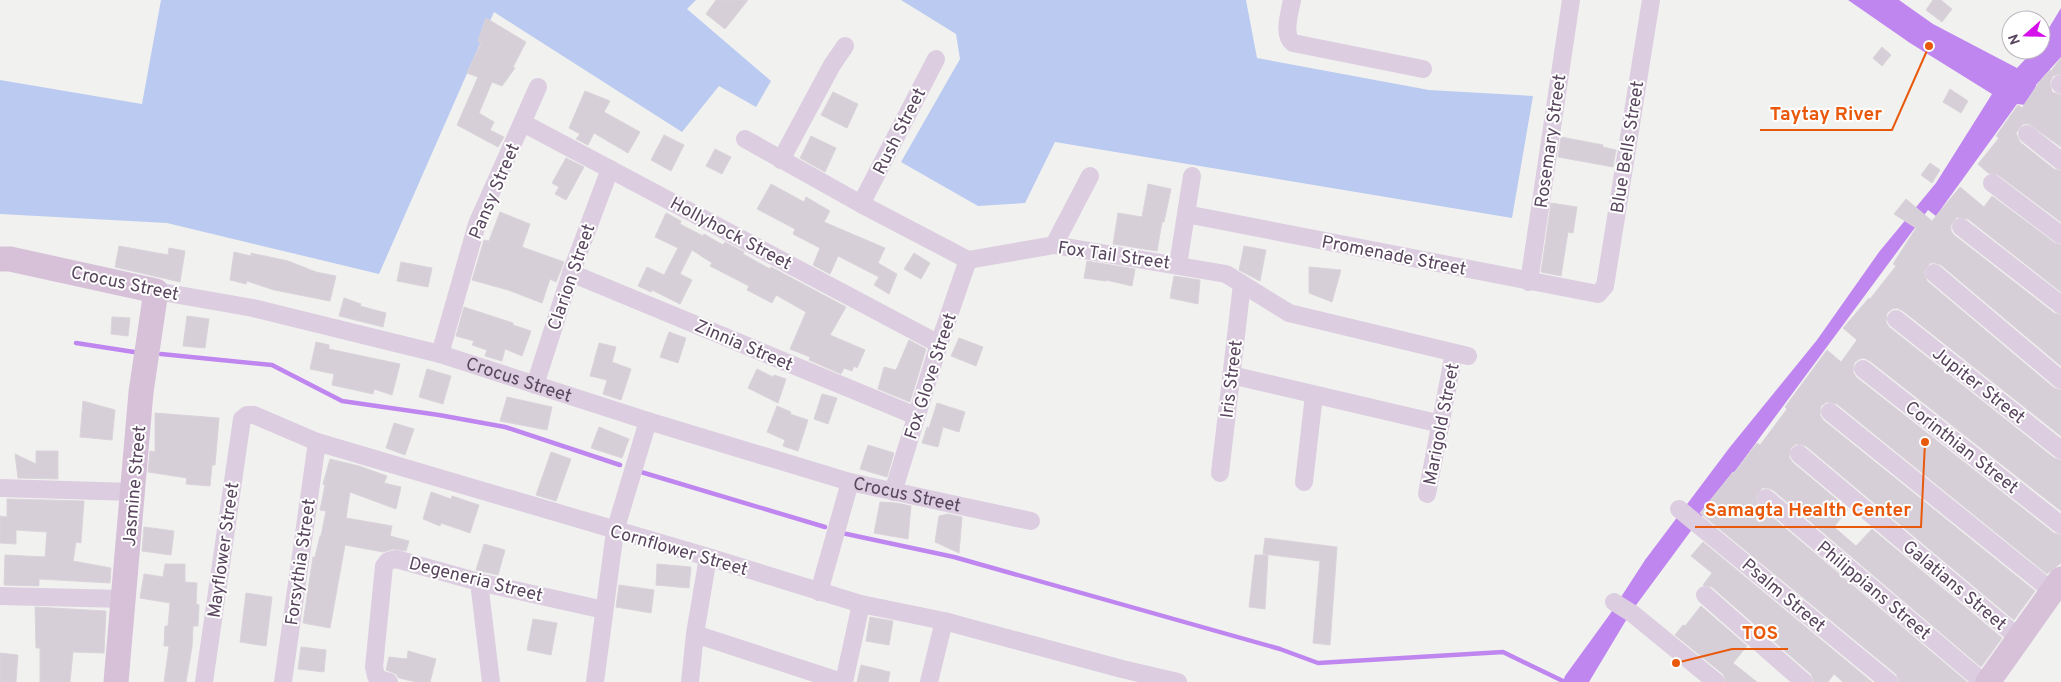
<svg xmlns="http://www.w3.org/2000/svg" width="2061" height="682" viewBox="0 0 2061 682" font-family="Overpass,sans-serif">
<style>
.green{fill:#bbcaf1}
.water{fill:#c086f0}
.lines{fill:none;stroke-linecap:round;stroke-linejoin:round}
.stream{stroke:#c086f0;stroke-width:4.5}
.building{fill:#d6cfd7;stroke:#dbd3db}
.street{stroke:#dccde0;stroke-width:18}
.secondary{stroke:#d6c1d9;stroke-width:25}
.labels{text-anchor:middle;stroke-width:4;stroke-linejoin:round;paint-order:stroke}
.street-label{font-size:18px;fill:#59465e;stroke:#fff}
.leader{fill:none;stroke:#e8590c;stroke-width:2}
.callout-dot{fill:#e8590c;stroke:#fff;stroke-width:2}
.callout-label{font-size:19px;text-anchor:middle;font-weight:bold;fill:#e8590c;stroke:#fff;stroke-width:4;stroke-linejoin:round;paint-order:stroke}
</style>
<rect width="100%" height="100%" fill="#f1f2ef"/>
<!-- green -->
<path class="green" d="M161,0H696L687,9L771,81L756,107L719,86L682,132L494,12L379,274L167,223L0,214V80L142,104Z
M901,0H1246L1257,58L1429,90L1533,96L1512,218L1055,142L1025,203L978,206L901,162L960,59L956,34Z"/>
<!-- water -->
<path class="water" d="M1848,0H1899L1933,24L2017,68L2034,50H2041V41L2061,8V57L2036,85L2035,93L2026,105L2017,104L1936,216L1928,210L1631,612L1589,682H1563L1565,676L1610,614L1645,560L1730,447L1817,340L1879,252L1936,183L1992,94L1910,43Z"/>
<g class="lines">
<!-- stream -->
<path class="stream" d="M76,343L134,352
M161,354L272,365L342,401L439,415L505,427L620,465
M641,472L825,527
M842,533L954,557L1280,649L1318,663L1503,652L1565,682"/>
</g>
<!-- building -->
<path class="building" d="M716,0H748L725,29L706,14Z
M1933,0H1941L1952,9L1942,22L1926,10Z
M486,18L526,42L513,67L515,68L502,86L492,82L479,113L494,122L490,130L504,137L498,147L457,125L478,77L467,73L481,43L478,41Z
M1882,47L1891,55L1882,66L1873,58Z
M2061,58V74L2053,76L2050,82L2052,92L2061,95V147L2029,124H2023L2016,133L2020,142L2054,169L2061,171V222L1998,175L1988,173L1978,164L1999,138L1996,136L2018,105L2022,108L2040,81L2050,70L2051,71Z
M1950,89L1968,101L1961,113L1943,102Z
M585,91L610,101L604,112L640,132L628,153L594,133L588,145L576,139L580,134L569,128Z
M833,92L858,104L847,128L821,115Z
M664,135L684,145L671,171L651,160Z
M811,136L836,148L825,172L800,158Z
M1561,137L1603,145V147L1616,150L1613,167L1558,157Z
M715,149L731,157L722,174L706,166Z
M566,158L584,167L566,200L555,194L559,187L552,183Z
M1930,163L1940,170L1932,183L1921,175Z
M771,184L804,202L806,197L830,211L824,222L885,248L878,263L897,274L889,294L874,285L879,277L838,256L830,274L813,265L820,248L793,234L795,229L757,209Z
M1148,184L1171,189L1164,222H1162L1157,251L1113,244L1118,213L1142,217Z
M1960,187L1984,207L1992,196L2055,243L2061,245V292L1968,219L1957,217L1951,225V231L1954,235L2054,313L2061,315V366L1941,265L1935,263H1930L1924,272L1927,281L2054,388L2061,390V436L1903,311L1897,308L1892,309L1887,313L1886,322L1889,327L2054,458L2061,460V511L1870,361L1864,358L1859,359L1854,363L1853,372L1856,377L2054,533L2061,535V563L2047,574L1837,404L1827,402L1821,406L1820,415L1823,420L2035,591L2014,620L1806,446L1796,444L1791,448L1789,457L1792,462L1848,509L1834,527L1856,546L1872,529L2002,638L1981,667L1773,490L1767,488H1762L1756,497L1759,506L1967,682H1899L1896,674L1700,513L1733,472L1734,473L1757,443L1760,445L1787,409L1785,407L1827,350L1841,362L1857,340L1843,328L1869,298L1870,299L1896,266L1893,264L1916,228L1894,214L1906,199L1932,221Z
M1551,203L1577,207L1573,233L1568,232L1561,276L1541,272Z
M500,212L530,224L522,247L564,262L556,282L550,279L542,303L508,290L472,280L484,240L489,241Z
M666,213L681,221L680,224L703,236L704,234L723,245L725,242L744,252L743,254L770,269L771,267L846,307L830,335L865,350L857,368L854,366L852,371L844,368L841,374L809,360L810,357L790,349L806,312L776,295L772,303L747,290L749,286L710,266L712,263L692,250L680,274L692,280L680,304L652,290L651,292L638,286L647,267L664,275L678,248L655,237Z
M119,246L168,255L169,248L185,251L180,282L115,267Z
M1244,246L1266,250L1260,281L1239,270Z
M234,252L251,256V253L288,261L316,272L336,276L330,301L274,290L247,281L246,284L230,280Z
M914,253L930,263L921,279L904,269Z
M1087,261L1135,269L1132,286L1106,280V281L1084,278Z
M401,262L432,268L428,287L397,281Z
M1309,267L1341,270L1332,302L1309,293Z
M1174,276L1200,280L1198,304L1170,298Z
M344,298L361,304L360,306L386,313L383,327L339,316Z
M464,307L513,323V325L531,331L522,356L505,349L502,361L485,356L487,350L472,345L474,341L456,336Z
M187,316L209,319L205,348L183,346Z
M112,317L130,318L128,336L111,334Z
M669,332L686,338L678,363L660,357Z
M959,338L983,347L976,366L951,356Z
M909,340L926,349L910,402L878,389L884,367L896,370Z
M316,342L329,345V349L400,364L392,395L374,389L373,394L332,385L334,374L310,369Z
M599,343L616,347L612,362L631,369L621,400L603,394L607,380L590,376Z
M427,369L451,376L443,404L419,397Z
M757,369L773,377L774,375L786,379L778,403L748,388Z
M822,394L837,398L828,424L814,419Z
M507,397L552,407L547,430L500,421Z
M83,401L115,410L112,440L80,437Z
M937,403L965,412L959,432L943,427L938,447L922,443L927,427L929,428Z
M777,406L791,412L790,414L808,420L798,451L783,446L785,440L767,432Z
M155,413L219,418L215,465H212L210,486L186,484L187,478L148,472L150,451L155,452Z
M394,423L414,429L405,455L386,448Z
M599,427L629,439L622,458L591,448Z
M868,445L894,453L887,477L860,469Z
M36,451H58V479L18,478L15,454L36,464Z
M551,452L571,459L556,501L536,495Z
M330,459L359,466L387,476L384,483L401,487L396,509L350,492L346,518L392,526L390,536L409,541L406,551L394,549L383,552L345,545L330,628L303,623L313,557H315L320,536H321L326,511L320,510L325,485L323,484Z
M431,492L451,499L452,496L479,505L470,533L441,523L440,526L423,519Z
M7,499L84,501L81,543L76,542L73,561L111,568L110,583L39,579V586L4,585L5,555L45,557L47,532L16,530V544L0,543V516L7,517Z
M880,502L896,503L911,506L908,539L874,533Z
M948,514L962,517L959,553L935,542L939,516Z
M144,527L174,531L171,555L142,551Z
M1265,538L1337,547L1330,645L1313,643L1320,561L1263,554Z
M1703,542L1872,682H1843L1834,674L1828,682H1814L1811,674L1712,587L1703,585L1712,573L1691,556Z
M484,544L505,550L498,575L476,570Z
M1255,555H1268L1265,609L1249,607Z
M165,564H185V582L197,583L196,604L199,605L198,626H193L192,647L186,682H164L169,646H164L165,626H168L170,603L140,598L144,574L163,577Z
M657,564L691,567L689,588L656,585Z
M619,585L654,590L651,613L616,607Z
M246,593L272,597L266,646L240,642Z
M1701,606L1747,646L1733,663L1757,682H1726L1723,674L1675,635L1683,625L1685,626Z
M35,607L106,611L104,653L73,652L70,682H40V648H36Z
M870,617L893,621L889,645L866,641Z
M533,619L557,623L551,655L527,650Z
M301,647L326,650L324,672L298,669Z
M408,651L436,659L430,682H416L399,678L396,674L386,670L389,657L407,659Z
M0,653L18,655L16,682H0Z
M861,665L890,672L888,682H857Z"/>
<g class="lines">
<!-- street -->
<g class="street">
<path d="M1292,0C1290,12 1282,35 1293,43L1423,69"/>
<path d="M2060,84L2061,85"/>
<path d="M523,123L939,344"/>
<path d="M2027,134L2061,161"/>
<path d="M745,139L861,204L968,260L1054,245L1226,274L1289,313L1468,356"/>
<path d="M781,160L832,65L845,46"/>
<path d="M1992,183L2061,235"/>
<path d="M861,204L936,59"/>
<path d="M1186,214L1598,294L1605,286L1651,0"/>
<path d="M1961,227L2061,305"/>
<path d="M1054,245L1090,176"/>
<path d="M1178,265L1192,176"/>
<path d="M571,273L916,416"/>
<path d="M1934,273L2061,380"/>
<path d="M1529,282L1571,0"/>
<path id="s1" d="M156,291L253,308L440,354L648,421L850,482L1031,521"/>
<path d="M1896,319L2061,450"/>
<path d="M440,354L477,224L538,87"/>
<path d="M1863,369L2061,525"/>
<path d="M1231,375L1441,424"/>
<path d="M535,385L571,273L610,169"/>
<path d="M1830,412L2052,591"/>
<path d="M1799,454L2019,638"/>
<path d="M1220,473L1242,284"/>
<path d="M1304,482L1314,395"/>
<path d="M0,488L133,492"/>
<path d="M893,492L939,344L968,260"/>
<path d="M1427,494L1454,353"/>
<path d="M1766,498L1983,682"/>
<path d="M1679,509L1889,682"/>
<path d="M479,582L491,682"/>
<path d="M819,592L850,482"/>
<path d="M1705,595L1804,682"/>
<path d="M0,596L124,599"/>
<path d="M1614,602L1633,614L1716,682"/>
<path d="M695,634L842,682"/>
<path d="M204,682L242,419L247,415H254L317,442L708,557L861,604L944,621L1122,669L1178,682"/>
<path d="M283,682L317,442"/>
<path d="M389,682L382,680L376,676L374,667L384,566L388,561L396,559L479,582L604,610"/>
<path d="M595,682L615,531L648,421"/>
<path d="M690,682L695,634L708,557"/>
<path d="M844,682L861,604"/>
<path d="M929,682L944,621"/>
</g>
<!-- secondary -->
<path class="secondary" d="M0,259H10L156,291L141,392L116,682
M1988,682L2061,579"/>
</g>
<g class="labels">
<!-- street labels -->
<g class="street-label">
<text transform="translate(899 131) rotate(-63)" y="6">Rush Street</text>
<text transform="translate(1550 141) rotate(-82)" y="6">Rosemary Street</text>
<text transform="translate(1627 147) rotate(-81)" y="6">Blue Bells Street</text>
<text transform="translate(494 191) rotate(-67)" y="6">Pansy Street</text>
<text transform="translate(731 233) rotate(28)" y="6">Hollyhock Street</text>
<text transform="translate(1114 255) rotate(8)" y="6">Fox Tail Street</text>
<text transform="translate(1394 255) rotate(11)" y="6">Promenade Street</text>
<text transform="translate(571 277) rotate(-71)" y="6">Clarion Street</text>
<text transform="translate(125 283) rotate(12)" y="6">Crocus Street</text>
<text transform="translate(744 345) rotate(23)" y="6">Zinnia Street</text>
<text transform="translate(930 376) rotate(-72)" y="6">Fox Glove Street</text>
<text dy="6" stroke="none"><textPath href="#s1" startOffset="374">Crocus Street</textPath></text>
<text transform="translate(1231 379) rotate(-83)" y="6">Iris Street</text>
<text transform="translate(1979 385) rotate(38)" y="6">Jupiter Street</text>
<text transform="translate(1441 424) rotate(-79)" y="6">Marigold Street</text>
<text transform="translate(1962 447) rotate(38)" y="6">Corinthian Street</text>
<text transform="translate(134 486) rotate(-85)" y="6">Jasmine Street</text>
<text dy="6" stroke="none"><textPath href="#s1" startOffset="779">Crocus Street</textPath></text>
<text transform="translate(223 550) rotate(-82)" y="6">Mayflower Street</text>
<text transform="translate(679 550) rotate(16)" y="6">Cornflower Street</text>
<text transform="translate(300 562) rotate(-82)" y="6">Forsythia Street</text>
<text transform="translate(476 579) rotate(14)" y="6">Degeneria Street</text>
<text transform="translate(1955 585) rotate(40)" y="6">Galatians Street</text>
<text transform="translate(1874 590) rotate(40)" y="6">Philippians Street</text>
<text transform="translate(1784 595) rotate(40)" y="6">Psalm Street</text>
</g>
</g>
<!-- callouts -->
<path class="leader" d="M1929 46L1892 130H1760M1925 442L1921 527H1695M1676 663L1732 649H1788"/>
<g class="callout-dot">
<circle cx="1929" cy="46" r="5"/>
<circle cx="1925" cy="442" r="5"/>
<circle cx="1676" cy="663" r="5"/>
</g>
<g class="callout-label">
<text x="1826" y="120">Taytay River</text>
<text x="1808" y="516">Samagta Health Center</text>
<text x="1760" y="639">TOS</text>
</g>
<!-- north arrow -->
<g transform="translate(2026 35) rotate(250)"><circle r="24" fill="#ffffff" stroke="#bdb5bf"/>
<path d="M0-4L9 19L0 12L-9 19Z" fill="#d610eb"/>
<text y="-8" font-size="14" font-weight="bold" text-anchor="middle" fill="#59465e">N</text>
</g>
</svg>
